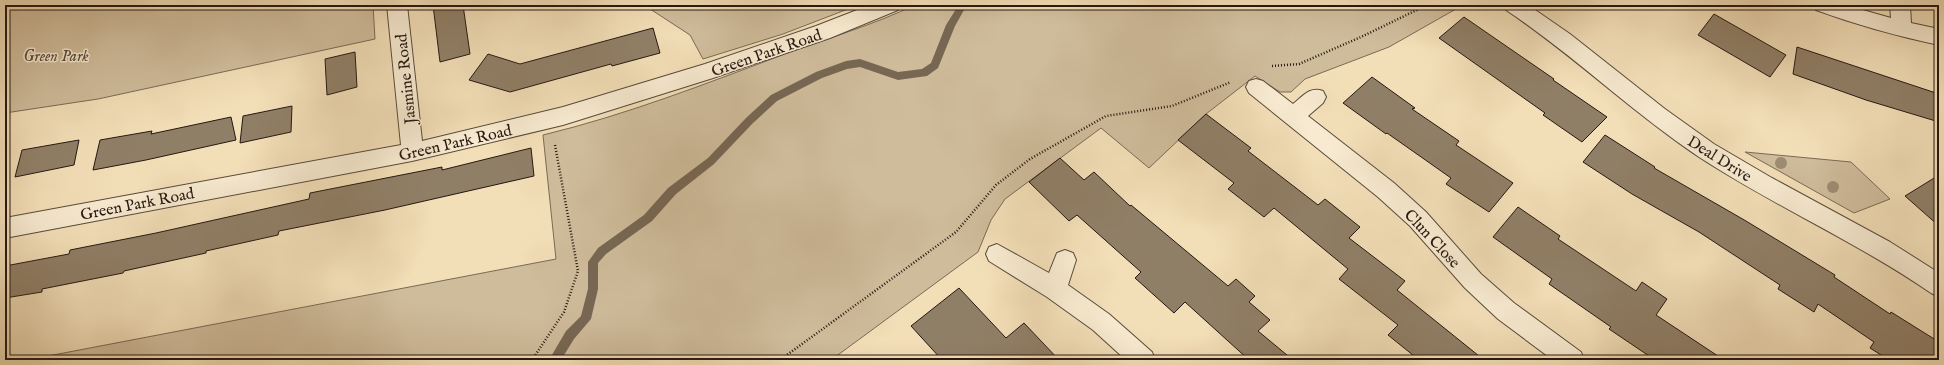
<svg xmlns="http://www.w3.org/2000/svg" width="1944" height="365" viewBox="0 0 1944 365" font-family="'IM FELL English',serif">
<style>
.green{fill:#cfbc9b;stroke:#7a6a56}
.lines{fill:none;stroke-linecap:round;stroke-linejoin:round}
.stream{fill:#776753;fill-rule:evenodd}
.building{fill:#907f67;stroke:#261811}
.minor-casing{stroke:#594a3a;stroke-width:2}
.path{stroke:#261811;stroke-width:2.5;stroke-dasharray:1 2;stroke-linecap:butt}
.minor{fill:#f7ead0;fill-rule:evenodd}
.tree{fill:#9e8c72}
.labels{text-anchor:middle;stroke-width:3;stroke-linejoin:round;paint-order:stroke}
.street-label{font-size:16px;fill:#261811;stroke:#f7ead0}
.park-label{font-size:16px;font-style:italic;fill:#59493a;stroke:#f7ead0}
</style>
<rect width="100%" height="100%" fill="#f2deb7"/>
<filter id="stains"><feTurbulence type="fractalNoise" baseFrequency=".005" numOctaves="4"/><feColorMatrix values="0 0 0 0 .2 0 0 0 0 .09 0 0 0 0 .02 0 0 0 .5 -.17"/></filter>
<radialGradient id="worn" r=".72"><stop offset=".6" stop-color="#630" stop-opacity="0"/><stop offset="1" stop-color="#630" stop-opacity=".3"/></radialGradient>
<!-- green -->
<path class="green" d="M5,5H373L375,39L98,99L5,113Z
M644,5H848V9L783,34L703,59L690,35Z
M915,5H1463L1389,47L1305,79L1291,92H1280L1255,76L1206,114L1149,168L1101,128L1005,199L991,220L978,252L831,360H27L556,259L543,135C626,115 705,84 785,54C828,38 873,25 915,5Z
M1745,152L1851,162L1890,199L1854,213Z"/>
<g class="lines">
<!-- stream -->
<path class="stream" d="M970,5L964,10L955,26L938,68L927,76L898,80L860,67L847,69L822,78L777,101L752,124L714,164L676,194L652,221L606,254L598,263V289L591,319L574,339L561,360H549L566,331L581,316L588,289V262L598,248L644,215L668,188L708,158L746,118L771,95L816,72L846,61L860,59L898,72L922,69L931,63L946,25L958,6Z"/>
</g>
<!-- building -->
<path class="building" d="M433,5H463L470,54L440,62Z
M1714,14L1786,55L1770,77L1698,35Z
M1464,17L1554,79L1553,80L1607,117L1582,142L1543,115L1545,113L1439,38Z
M653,28L660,53L612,66L611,64L510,92L469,80L488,54L520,64Z
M1797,47L1939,94V122L1866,100L1793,74Z
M355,52L357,87L327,95L325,59Z
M1372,77L1415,108L1412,109L1459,141L1456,145L1513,183L1489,212L1446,184L1451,178L1387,133L1386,134L1343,103Z
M292,106L291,132L240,143L243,116Z
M1206,114L1251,148L1248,151L1318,205L1325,199L1360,227L1349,238L1405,281L1397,290L1484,360H1419L1388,335L1398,325L1339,279L1348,269L1274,208L1264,217L1228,189L1234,183L1178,140Z
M231,117L236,140L146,160L93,170L100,140L152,131L151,134Z
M1605,135L1655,167L1654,168L1746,221L1835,275L1834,277L1890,314L1891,312L1939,342V360H1889L1870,348L1874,342L1818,304L1814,312L1778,289L1780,285L1699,232L1632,194L1583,162Z
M79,140L74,165L15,177L22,150Z
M531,148L534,176L385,210L279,231L278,235L206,251V253L124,271L123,273L42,289V292L5,298V266L69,254L70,250L156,233L309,199L310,193L442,167V170Z
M1060,158L1084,180L1094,172L1130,206L1131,205L1228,286L1236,279L1255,296L1249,302L1270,320L1258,331L1293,360H1249L1185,302L1174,313L1135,278L1141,272L1077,215L1069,221L1029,182Z
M1939,175V226L1905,196Z
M1518,207L1560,236L1558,239L1636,291L1642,282L1667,299L1656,315L1724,360H1655L1609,329L1611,327L1549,284L1552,279L1493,237Z
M959,288L1006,338L1024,323L1059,360H942L911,326Z"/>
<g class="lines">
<defs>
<path id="minor" d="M387,5H407L422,141L563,107L705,64L816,26L870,5H901L898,10L830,38L713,78L563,125L412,161L5,238V218L401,145Z
M1503,5H1528L1570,34L1665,109L1714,144L1772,178L1890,242L1939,273V297L1931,293C1857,242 1774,206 1699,157C1631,112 1574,55 1506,10Z
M1813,5H1845L1891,18L1890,5H1910L1911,23L1939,29V45C1897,36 1857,25 1816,10Z
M1256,79L1263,81L1293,104C1303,96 1310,86 1323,91L1326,97L1323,103L1308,116L1394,183L1426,212L1481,274L1514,303L1581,352L1584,360H1553L1498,319L1465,288L1410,226L1378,197L1249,93L1246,87L1249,81Z
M997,244L1049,273L1057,253L1065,250L1073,253L1076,260L1068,285L1109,314L1152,352L1155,360H1126L1093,330L1047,297L989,261L986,254L989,247Z"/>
</defs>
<!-- minor casing -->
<use href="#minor" class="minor-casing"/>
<!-- path -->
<path class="path" d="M1272,66L1299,64L1361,37L1427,5
M532,360L564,312L578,271L555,145
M780,360L956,232L996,185L1030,159L1106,116L1172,106L1231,82"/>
<!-- minor -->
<use href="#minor" class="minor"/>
</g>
<!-- trees -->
<g class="tree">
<circle cx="1781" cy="163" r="6"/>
<circle cx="1833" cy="187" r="6"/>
</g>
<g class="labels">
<!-- street labels -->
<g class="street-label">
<text transform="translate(766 52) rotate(-19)" y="6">Green Park Road</text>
<text transform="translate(405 79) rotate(-96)" y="6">Jasmine Road</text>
<text transform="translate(455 142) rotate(-13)" y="6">Green Park Road</text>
<text transform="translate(1720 158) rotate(32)" y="6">Deal Drive</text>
<text transform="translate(137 203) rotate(-11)" y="6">Green Park Road</text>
<text transform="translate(1433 238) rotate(47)" y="6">Clun Close</text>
</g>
<!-- park labels -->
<g class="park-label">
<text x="56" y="61">Green Park</text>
</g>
</g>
<!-- margin -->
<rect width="1944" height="365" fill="none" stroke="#f2deb7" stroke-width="20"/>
<rect x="6" y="6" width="1932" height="353" fill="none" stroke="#261811" stroke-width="2"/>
<rect x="10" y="10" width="1924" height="345" fill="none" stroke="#261811"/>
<rect width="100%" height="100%" filter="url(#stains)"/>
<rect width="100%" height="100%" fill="url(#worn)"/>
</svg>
